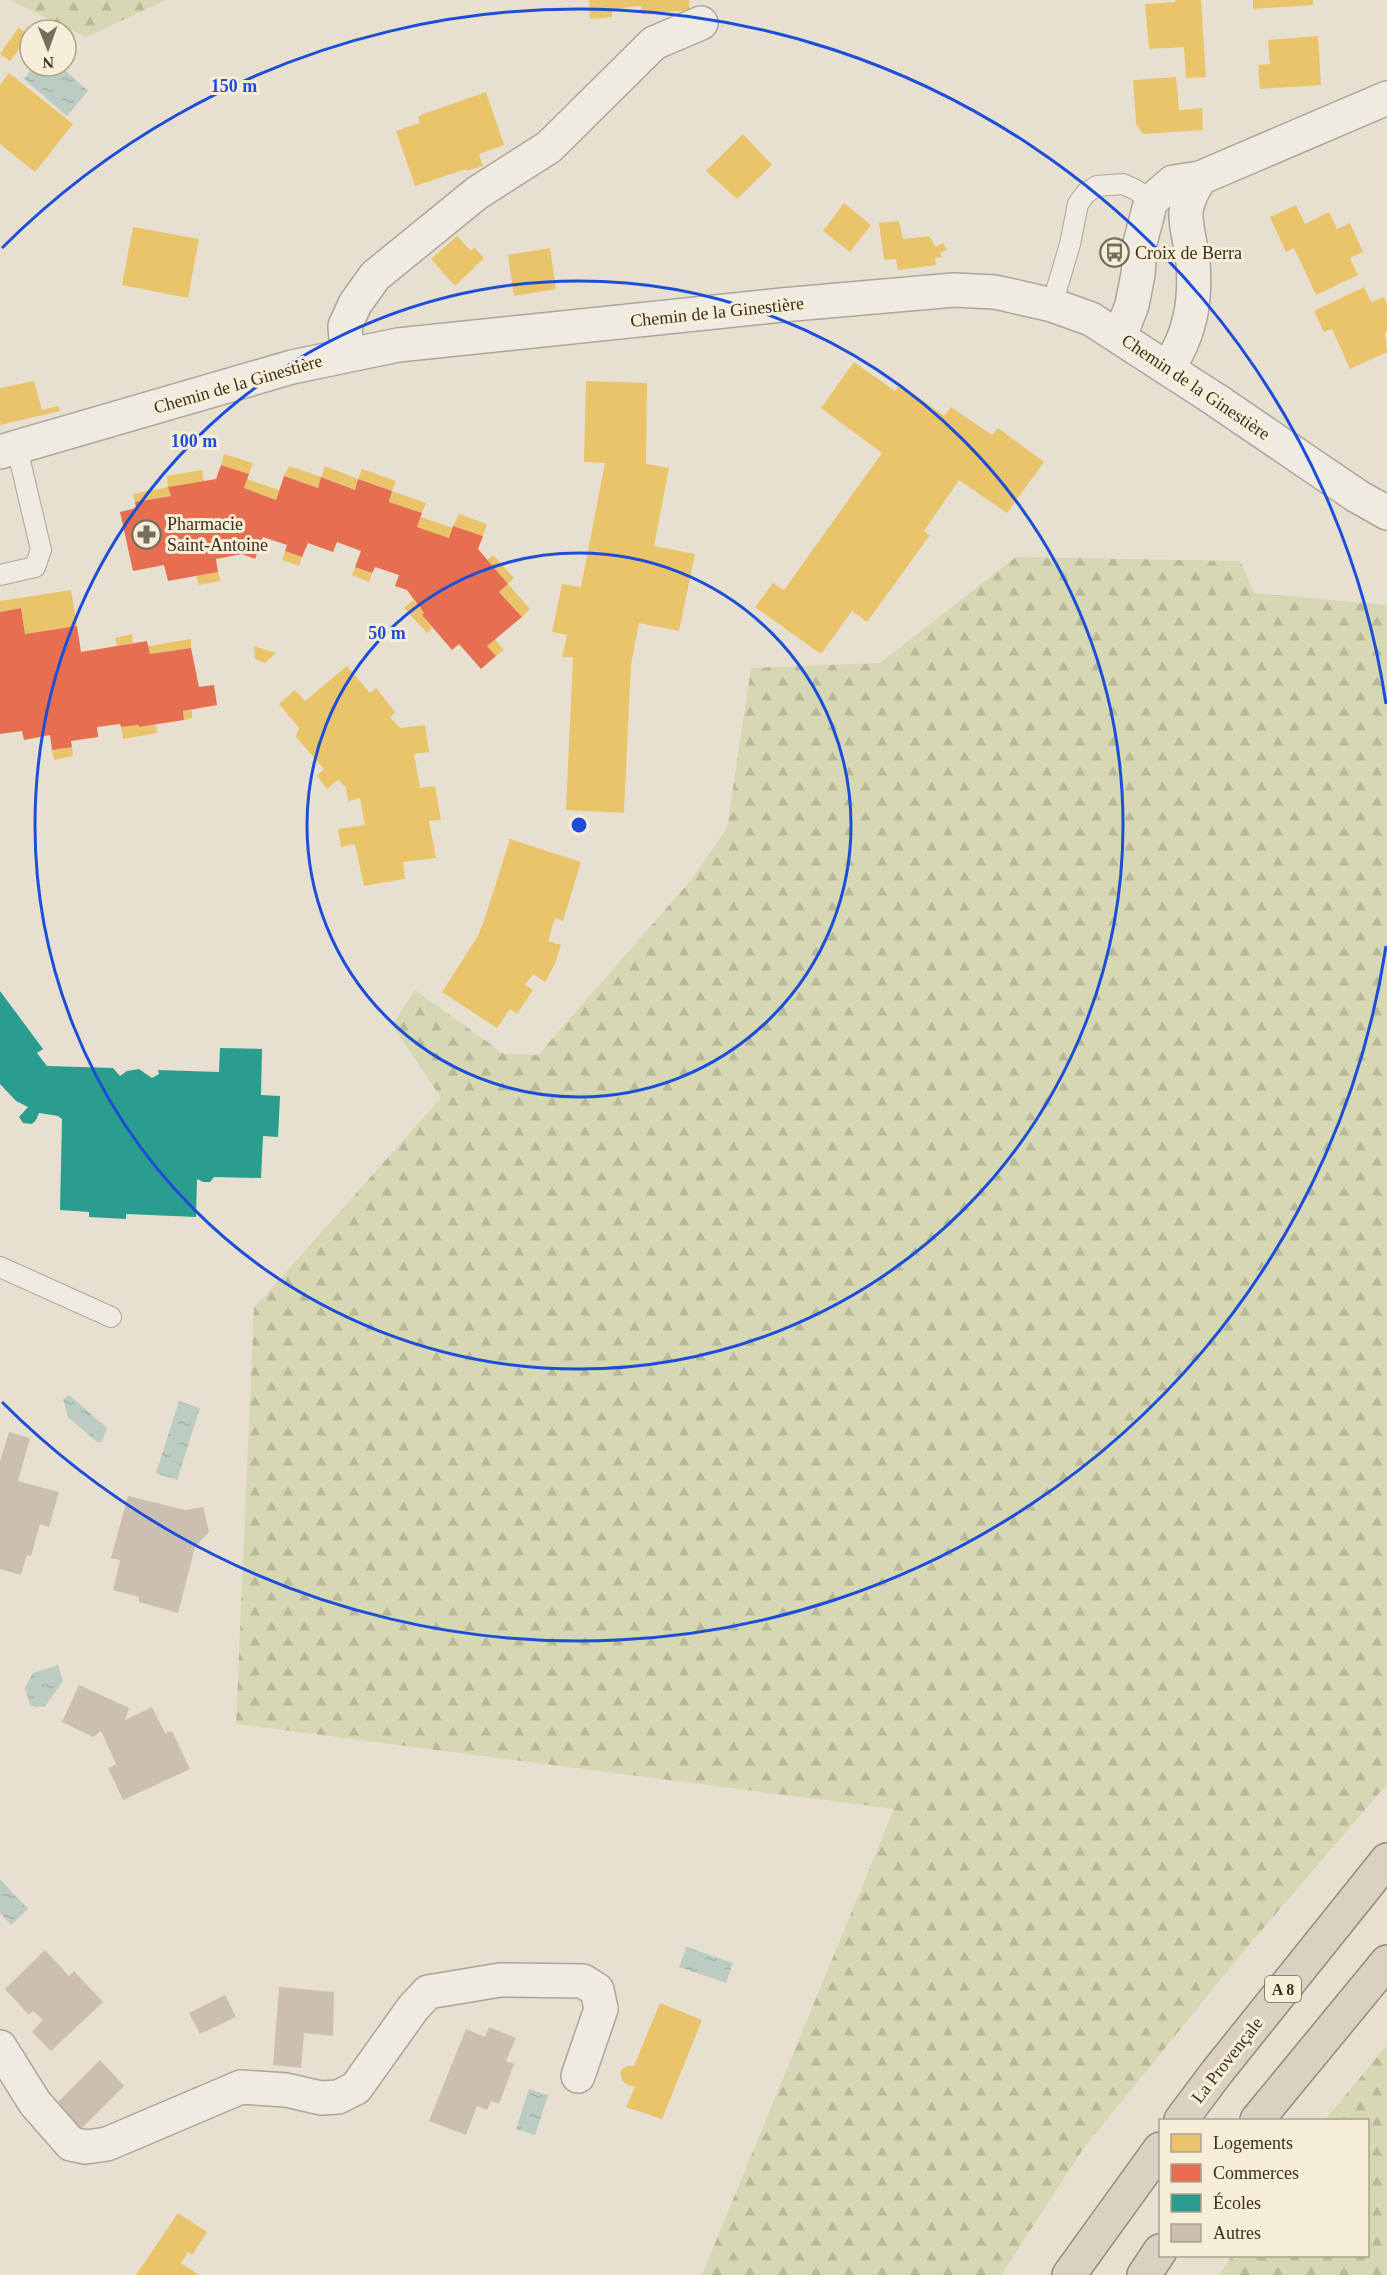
<svg xmlns="http://www.w3.org/2000/svg" width="1387" height="2275" viewBox="0 0 1387 2275" font-family="'Times New Roman',serif">
<style>
.forest{fill:url(#forest-firs)}
.water{fill:url(#water-ripples)}
.homes{fill:#e9c46a}
.shops{fill:#e76f51}
.schools{fill:#2a9d8f}
.building{fill:#cbbfb2}
.lines{fill:none;stroke-linecap:round;stroke-linejoin:round}
.service-casing{stroke:#ada599;stroke-width:22}
.minor-casing{stroke:#ada599;stroke-width:36}
.tertiary-casing{stroke:#ada599;stroke-width:36}
.motorway-casing{stroke:#928b80;stroke-width:36}
.service{stroke:#efebe3;stroke-width:20}
.minor{stroke:#efebe3;stroke-width:33}
.tertiary{stroke:#efebe3;stroke-width:33}
.motorway{stroke:#dad1c2;stroke-width:33}
.ring{fill:none;stroke:#1d4ed8;stroke-width:3}
.labels{text-anchor:middle;stroke-width:6;stroke-linejoin:round;paint-order:stroke}
.shield{fill:#f7eed8;stroke:#756857;stroke-width:1.5}
.shield-label{font-size:16px;font-weight:bold;fill:#3d2e20}
.poi-label{font-size:18px;fill:#3d2e20;stroke:#f7eed8;text-anchor:start}
.street-label{font-size:18px;fill:#3d2e20;stroke:#f7eed8}
.centre{fill:#1d4ed8;stroke:#f7eed8;stroke-width:3}
.ring-label{font-size:18px;text-anchor:middle;font-weight:bold;fill:#1d4ed8;stroke:#f7eed8;stroke-width:6;stroke-linejoin:round;paint-order:stroke}
</style>
<defs>
<pattern id="forest-firs" width="22" height="20" patternUnits="userSpaceOnUse" patternTransform="scale(1.5)"><rect width="22" height="20" fill="#d6d7b3"/><path d="M5 1l3.5 6h-7zM16 11l3.5 6h-7z" fill="#b9b99a"/></pattern>
<pattern id="water-ripples" width="26" height="14" patternUnits="userSpaceOnUse" patternTransform="scale(1.5)"><rect width="26" height="14" fill="#bcccc2"/><path d="M2 4q2-2 4 0t4 0M15 11q2-2 4 0t4 0" fill="none" stroke="#a2b0a6"/></pattern>
</defs>
<rect width="100%" height="100%" fill="#e7e0d1"/>
<!-- forest -->
<path class="forest" d="M10,0H166L86,37Z
M1016,557L1240,561L1254,593L1387,605V1784L1243,1952L1083,2149L1001,2275H702L894,1809L236,1724L254,1308L441,1098L392,1025L415,990L504,1054L538,1055L692,879L727,828L751,668L880,663Z
M1387,2045V2275H1219L1232,2256H1368V2120H1325Z"/>
<!-- water -->
<path class="water" d="M34,66H60L88,91L67,116L24,79Z
M69,1395L107,1428L102,1442H97L68,1417L63,1399Z
M179,1401L200,1408L177,1480L156,1473Z
M58,1665L63,1681L45,1706L36,1707L30,1705L25,1688L33,1673Z
M0,1879L28,1909L11,1925L0,1913Z
M687,1947L733,1963L726,1983L679,1967Z
M529,2089L548,2095L535,2135L516,2129Z"/>
<!-- homes -->
<path class="homes" d="M589,0H689L690,10L642,14L641,6L612,9V17L590,19Z
M1175,0H1201L1206,77L1186,78L1184,47L1149,49L1145,4L1176,2Z
M1253,0H1313V5L1253,9Z
M18,28L30,35L10,61L0,54Z
M1318,36L1321,85L1260,89L1258,65L1270,64L1268,40Z
M9,73L73,124L35,172L0,144V85Z
M1176,77L1179,110L1202,108L1203,130L1143,134L1136,124L1133,80Z
M486,92L504,145L479,154L483,166L466,171V169L415,186L396,131L420,123L418,116Z
M743,134L772,165L737,199L706,171Z
M844,203L871,225L850,252L823,231Z
M1296,205L1305,224L1329,212L1337,229L1350,223L1363,252L1350,258L1358,275L1316,295L1294,248L1286,252L1270,217Z
M899,221L903,239L929,236L936,247L943,243L947,250L940,253L942,257L935,258L936,265L898,270L896,259L884,260L879,223Z
M133,227L199,239L188,298L122,285Z
M457,236L471,251L474,247L484,258L455,286L431,259Z
M550,248L556,289L514,296L508,255Z
M1364,287L1371,302L1384,297L1387,304V332L1385,333L1387,352L1350,369L1332,329L1324,332L1314,311Z
M854,362L895,391L900,384L944,416L951,407L992,435L998,428L1044,462L1007,513L959,480L924,531L930,535L867,622L852,611L821,654L755,607L773,583L784,590L882,453L821,408Z
M34,381L42,410L58,406L60,411L0,425V388Z
M586,381L647,383L646,464L669,468L654,546L695,554L679,631L639,623L631,664L624,813L566,810L573,657H562L567,635L552,632L562,584L581,587L605,463L584,462Z
M224,454L253,463L249,474L221,465Z
M289,466L321,477L318,488L284,476Z
M325,466L358,479L355,490L321,477Z
M362,469L396,481L392,491L358,479Z
M202,470L204,481L168,487L171,496L135,502L133,494L168,487L167,476Z
M247,479L279,490L276,500L244,488Z
M392,491L426,503L422,513L389,502Z
M459,514L487,524L483,536L453,526Z
M421,517L453,528L449,538L417,527Z
M285,551L302,557L299,566L282,560Z
M493,555L514,578L508,584L487,560Z
M355,567L372,573L369,582L352,575Z
M218,572L221,581L199,585L196,576Z
M508,584L530,609L522,617L499,592Z
M71,590L77,626L25,634L21,608L0,612V601Z
M413,600L424,613L422,615L432,628L427,633L404,608Z
M132,634L133,643L117,646L115,638Z
M191,639V648L150,654L148,646Z
M495,639L504,650L496,656L487,646Z
M254,646L276,653L265,663L255,659Z
M347,666L370,693L376,688L395,712L390,717L400,728L425,725L429,752L414,754L420,788L435,786L441,820L429,821L436,858L403,862L405,879L364,886L355,844L341,847L338,829L365,825L360,798L348,801L346,787L338,780L327,789L317,776L324,769L296,737L299,728L279,704L295,690L305,701Z
M192,710V718L184,720L183,711Z
M139,725V727L156,725L157,733L123,739L121,727Z
M72,747L73,756L54,760L52,750Z
M510,839L581,862L563,921L555,918L548,941L561,945L555,964L545,982L533,974L525,985L533,990L517,1014L510,1009L497,1028L442,992L478,936L484,921Z
M660,2003L702,2020L662,2119L626,2107L635,2087L626,2084L622,2080L620,2072L622,2069L628,2066H634Z
M178,2213L207,2232L192,2255L188,2252L181,2263L199,2275H136Z"/>
<!-- shops -->
<path class="shops" d="M221,465L249,474L244,488L276,500L284,476L318,488L321,477L355,490L358,479L392,491L389,502L422,513L417,527L449,538L453,526L483,536L478,549L508,584L499,592L522,617L487,646L496,656L481,669L459,644L452,650L422,615L424,613L407,590L395,586L399,575L375,567L372,573L355,567L361,551L337,542L333,552L308,543L302,557L285,551L287,545L263,537L255,559L242,554L216,559L218,572L168,581L164,565L133,571L120,512L136,508L135,502L171,496L168,487L216,479Z
M21,608L25,634L77,626L81,652L147,641L150,654L191,648L199,687L214,685L217,705L183,711L184,720L139,727V725L121,727L120,724L97,727L98,737L71,741L72,747L52,750L50,735L24,740L22,731L0,734V612Z"/>
<!-- schools -->
<path class="schools" d="M0,991L43,1049L37,1053L47,1066L113,1068L120,1076L127,1071L139,1069L152,1078L159,1074L158,1070L219,1072L220,1048L262,1049L261,1095L280,1096L278,1137L263,1136L261,1178L214,1177L210,1182H203L197,1179L196,1217L126,1214V1219L89,1217V1212L60,1210L62,1119L58,1116L39,1113L36,1120L32,1124L23,1123L19,1117L28,1107L16,1101L0,1084Z"/>
<!-- building -->
<path class="building" d="M9,1432L30,1438L18,1481L59,1492L49,1527L40,1524L31,1556L27,1555L21,1575L0,1569V1462Z
M128,1496L185,1510L203,1507L209,1532L195,1547L178,1613L139,1602V1597L113,1590L120,1560L111,1558Z
M79,1685L129,1708L125,1720L152,1707L165,1733L172,1731L190,1769L123,1800L108,1768L116,1764L101,1731L93,1737L62,1722Z
M45,1950L69,1976L74,1971L103,2002L51,2051L32,2032L43,2020L33,2011L29,2015L5,1989Z
M279,1987L334,1992L333,2036L304,2033L301,2068L273,2065Z
M225,1995L236,2017L200,2034L189,2013Z
M489,2027L516,2038L506,2061L514,2064L499,2104L491,2101L487,2110L477,2106L466,2135L429,2121L466,2029L485,2037Z
M100,2060L124,2086L79,2131L54,2106Z"/>
<g class="lines">
<defs>
<path id="service" d="M1052,305L1070,244L1078,204L1086,193L1097,186L1123,184L1136,190L1151,201
M0,575L35,567L41,550L17,448
M0,1267L111,1317"/>
<path id="minor" d="M1120,336L1132,305L1138,274L1140,243L1151,201L1173,182L1200,178L1387,98
M347,354L345,326L355,304L375,276L477,193L549,147L654,43L701,23
M1168,368C1190,335 1196,303 1193,263C1192,246 1185,228 1186,212C1187,200 1194,188 1200,178
M0,2047L35,2103L71,2144L86,2147L107,2144L241,2087L286,2090L321,2098L338,2097L356,2088L413,2008L428,1992L500,1980L583,1981L597,1990L601,2009L578,2076"/>
<path id="tertiary" d="M0,452L292,367L398,345L782,305L954,290L995,292L1052,305L1091,319L1216,400L1357,496L1387,513"/>
<path id="motorway" d="M1181,2120L1217,2072L1387,1860
M1257,2120L1387,1962
M1069,2275L1160,2149
M1144,2275L1160,2251"/>
</defs>
<!-- service casing -->
<use href="#service" class="service-casing"/>
<!-- minor casing -->
<use href="#minor" class="minor-casing"/>
<!-- tertiary casing -->
<use href="#tertiary" class="tertiary-casing"/>
<!-- motorway casing -->
<use href="#motorway" class="motorway-casing"/>
<!-- service -->
<use href="#service" class="service"/>
<!-- minor -->
<use href="#minor" class="minor"/>
<!-- tertiary -->
<use href="#tertiary" class="tertiary"/>
<!-- motorway -->
<use href="#motorway" class="motorway"/>
</g>
<!-- distance rings -->
<g class="ring">
<circle cx="579" cy="825" r="272"/>
<circle cx="579" cy="825" r="544"/>
<path d="M1386 946A816 816 0 0 1 2 1402M2 248A816 816 0 0 1 1386 704"/>
</g>
<!-- icons -->
<defs>
<symbol id="bus-ring" viewBox="-11 -11 22 22"><circle r="9.5" fill="#f7eed8" stroke="#786c5e" stroke-width="1.5"/><path d="M-5-6H5V4H4V6H2V4H-2V6H-4V4H-5ZM-3.5-4V0h7V-4ZM-3.5 1.2v1.5H-2V1.2ZM2 1.2v1.5H3.5V1.2Z" fill="#786c5e"/></symbol>
<symbol id="pharmacy-ring" viewBox="-11 -11 22 22"><circle r="9.5" fill="#f7eed8" stroke="#786c5e" stroke-width="1.5"/><path d="M-2-6h4v4h4v4h-4v4h-4v-4h-4v-4h4Z" fill="#786c5e"/></symbol>
</defs>
<g fill-rule="evenodd">
<use href="#bus-ring" x="1098" y="236" width="33" height="33"/>
<use href="#pharmacy-ring" x="130" y="518" width="33" height="33"/>
</g>
<g class="labels">
<!-- shield labels -->
<rect class="shield" x="1265" y="1976" width="36" height="26" rx="4.5"/>
<g class="shield-label">
<text x="1283" y="1995">A 8</text>
</g>
<!-- poi labels -->
<g class="poi-label">
<text x="1135" y="259">Croix de Berra</text>
<text x="167" y="530">Pharmacie<tspan x="167" dy="21">Saint-Antoine</tspan></text>
</g>
<!-- street labels -->
<g class="street-label">
<text transform="translate(717 312) rotate(-6)" y="6">Chemin de la Ginestière</text>
<text transform="translate(238 384) rotate(-16)" y="6">Chemin de la Ginestière</text>
<text transform="translate(1196 387) rotate(34)" y="6">Chemin de la Ginestière</text>
<text transform="translate(1227 2060) rotate(-52)" y="6">La Provençale</text>
</g>
</g>
<circle cx="579" cy="825" r="9" class="centre"/>
<g class="ring-label">
<text x="234" y="92">150 m</text>
<text x="194" y="447">100 m</text>
<text x="387" y="639">50 m</text>
</g>
<!-- legend -->
<rect x="1159" y="2119" width="210" height="138" fill="#f7eed8" stroke="#ada18e" stroke-width="1.5"/>
<rect x="1171" y="2134" width="30" height="18" fill="#e9c46a" stroke="#ada18e" stroke-width="1.5"/>
<text x="1213" y="2149" font-size="18" fill="#3d2e20">Logements</text>
<rect x="1171" y="2164" width="30" height="18" fill="#e76f51" stroke="#ada18e" stroke-width="1.5"/>
<text x="1213" y="2179" font-size="18" fill="#3d2e20">Commerces</text>
<rect x="1171" y="2194" width="30" height="18" fill="#2a9d8f" stroke="#ada18e" stroke-width="1.5"/>
<text x="1213" y="2209" font-size="18" fill="#3d2e20">Écoles</text>
<rect x="1171" y="2224" width="30" height="18" fill="#cbbfb2" stroke="#ada18e" stroke-width="1.5"/>
<text x="1213" y="2239" font-size="18" fill="#3d2e20">Autres</text>
<!-- north arrow -->
<g transform="translate(48 48) rotate(179)"><circle r="28" fill="#f7eed8" stroke="#ada18e" stroke-width="1.5"/>
<path d="M0-4.5L10 22L0 15L-10 22Z" fill="#786c5e"/>
<text y="-9" font-size="16" font-weight="bold" text-anchor="middle" fill="#3d2e20">N</text>
</g>
</svg>
